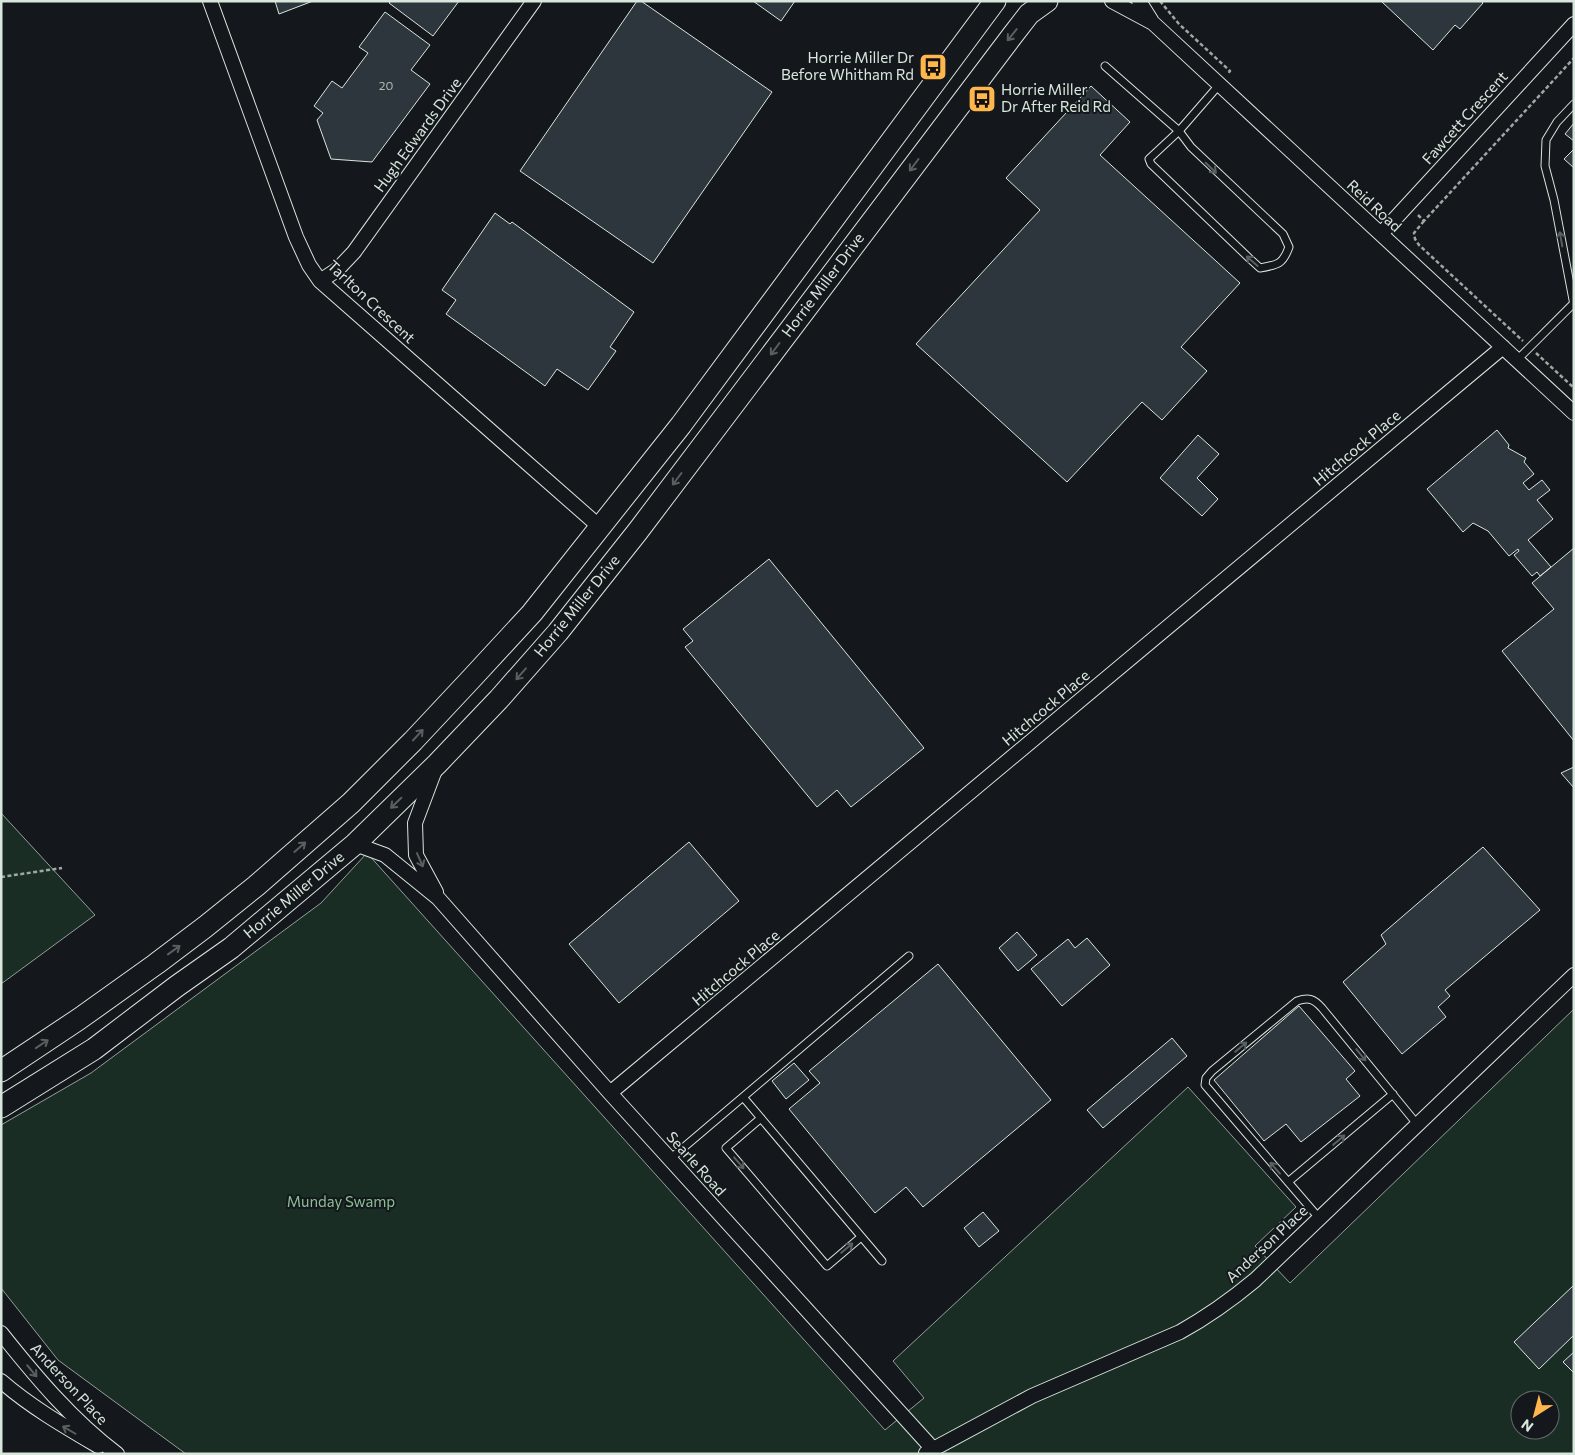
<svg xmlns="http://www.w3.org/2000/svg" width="1575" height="1455" viewBox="0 0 1575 1455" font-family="Commissioner,sans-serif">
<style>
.green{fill:#1a2d24;stroke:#939e99;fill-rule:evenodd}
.building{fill:#2c363c;stroke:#d8e6dc}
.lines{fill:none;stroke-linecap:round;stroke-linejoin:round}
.service-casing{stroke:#d8e6dc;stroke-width:9}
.minor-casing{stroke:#d8e6dc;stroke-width:16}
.primary-casing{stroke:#d8e6dc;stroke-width:23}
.path{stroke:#9da8a2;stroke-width:2.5;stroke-dasharray:4 2.5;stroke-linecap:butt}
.service{stroke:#14181c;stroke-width:7}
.minor{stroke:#14181c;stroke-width:14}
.primary{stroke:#14181c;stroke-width:21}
.oneway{stroke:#59605f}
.labels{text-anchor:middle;stroke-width:4;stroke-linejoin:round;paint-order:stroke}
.number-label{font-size:12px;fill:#adbab4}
.poi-label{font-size:15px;fill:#d8e6dc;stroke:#14181c;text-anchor:end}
.street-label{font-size:15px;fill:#d8e6dc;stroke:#14181c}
.park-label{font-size:15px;fill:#8ac095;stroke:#14181c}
</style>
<rect width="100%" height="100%" fill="#14181c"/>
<!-- green -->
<path class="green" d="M1,813L95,915L1,984Z
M367,853L885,1430L924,1398L893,1361L1188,1087L1296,1207L1255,1246L1290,1283L1574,1009V1454H186L58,1360L1,1288V1125L91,1073L321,903ZM1520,1400H1550V1430H1520Z"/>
<!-- building -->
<path class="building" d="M275,1H313L279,14Z
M391,1H459L433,36L389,3Z
M637,1H641L772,92L653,263L520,171Z
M753,1H795L781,21Z
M1381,1H1481L1483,3L1460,29L1455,25L1433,50Z
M385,12L430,45L411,70L430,84L372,162L331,159L317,120L323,113L314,106L332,81L342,88L368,53L359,47Z
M1091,86L1130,122L1100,155L1240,283L1181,347L1207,371L1162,420L1142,402L1067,482L916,344L1040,210L1006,178Z
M1574,123V141L1565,134Z
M1574,149V168L1564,159Z
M495,213L510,224L512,222L634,312L610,347L616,351L588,390L557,369L545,386L446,314L456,300L442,290Z
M1497,430L1509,445L1508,448L1526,458L1524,462L1534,474L1523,483L1529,490L1542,480L1550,490L1537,500L1553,519L1528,540L1551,567L1540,576L1537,572L1532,576L1514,555L1519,551L1518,549L1509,556L1488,531L1473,523L1463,532L1427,489Z
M1198,435L1219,454L1197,478L1218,499L1202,516L1160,478Z
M1574,548V741L1502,651L1554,609L1532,583Z
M769,559L924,748L851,807L837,790L817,807L685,647L693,641L683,629Z
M1574,767V788L1561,773Z
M689,842L739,901L619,1003L569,944Z
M1483,847L1540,910L1445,990L1450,996L1438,1007L1446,1017L1402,1054L1343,982L1386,944L1381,935Z
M1017,932L1037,955L1018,971L999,948Z
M1087,938L1110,965L1062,1006L1031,969L1068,939L1075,948Z
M938,964L1051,1100L923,1207L906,1187L875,1213L789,1109L820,1083L809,1071Z
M1299,1006L1355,1071L1346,1079L1360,1096L1301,1142L1286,1124L1264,1141L1214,1080Z
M1172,1038L1187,1056L1103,1128L1087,1110Z
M794,1063L809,1080L786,1099L772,1081Z
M983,1212L999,1231L979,1247L964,1228Z
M1574,1285V1335L1539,1369L1514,1342Z
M1574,1352V1373L1563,1362Z"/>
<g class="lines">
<defs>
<path id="service" d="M1105,66L1179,131L1191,147L1283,234L1289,247C1283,264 1278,265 1260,268L1249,258L1151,164L1149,159L1179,131L1219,85
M1574,104L1557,122L1546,140L1545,166L1554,200L1574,305
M1517,360L1573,304
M743,1097L909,956
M761,1118L726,1148L827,1266L861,1237
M670,1159L743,1097L882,1261
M1288,1182L1393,1094
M1319,1218L1205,1085L1206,1078L1212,1071L1297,1001C1309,997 1314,999 1322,1008L1417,1124"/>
<path id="minor" d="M210,1L296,237L309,265L320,281L601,528
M1112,1L1153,23L1574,413
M1139,1L1151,20
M1381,234L1574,24
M320,281L337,270L354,252L534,1
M435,770L415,823L416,855L436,892
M355,844L385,855L438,898L610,1093L933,1449
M610,1093L1503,347
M1,1333C36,1377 72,1420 117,1454
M1,1381C31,1407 64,1426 98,1446
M926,1453L1032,1396L1180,1332C1207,1317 1231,1300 1255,1280L1574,975"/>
<path id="primary" d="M1,1071L79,1019L156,964L205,927L256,886L351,803L413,741L472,678L532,613L681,425L995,1
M1,1107L94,1049L177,986L231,948L355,844L437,764L499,699L558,632L638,531L1012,36L1029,14L1047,1"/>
</defs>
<!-- service casing -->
<use href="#service" class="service-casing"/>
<!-- minor casing -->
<use href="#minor" class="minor-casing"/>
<!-- primary casing -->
<use href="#primary" class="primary-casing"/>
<!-- path -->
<path class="path" d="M1160,1L1179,24L1230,71L1227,74
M1418,215L1424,221L1574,58
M1424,221L1414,233L1415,239L1419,245L1523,341
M1536,353L1574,388
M1,877L62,868"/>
<!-- service -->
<use href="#service" class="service"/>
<!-- minor -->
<use href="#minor" class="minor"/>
<!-- primary -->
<use href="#primary" class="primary"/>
</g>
<!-- one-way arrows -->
<defs><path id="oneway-shaft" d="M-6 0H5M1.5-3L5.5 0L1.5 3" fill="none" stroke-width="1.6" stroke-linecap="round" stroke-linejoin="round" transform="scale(1.25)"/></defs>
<g class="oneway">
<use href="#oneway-shaft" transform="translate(1012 35) rotate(129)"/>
<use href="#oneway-shaft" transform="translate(914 165) rotate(127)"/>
<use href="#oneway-shaft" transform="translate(1211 168) rotate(44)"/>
<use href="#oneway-shaft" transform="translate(1561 239) rotate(-100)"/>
<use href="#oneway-shaft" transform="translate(1252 261) rotate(-139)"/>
<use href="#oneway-shaft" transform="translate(775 349) rotate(127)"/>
<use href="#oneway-shaft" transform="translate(677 479) rotate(127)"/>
<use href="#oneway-shaft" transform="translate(521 674) rotate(131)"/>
<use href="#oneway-shaft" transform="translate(418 735) rotate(-47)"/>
<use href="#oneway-shaft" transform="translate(396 803) rotate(136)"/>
<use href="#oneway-shaft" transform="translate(300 847) rotate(-41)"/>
<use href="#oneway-shaft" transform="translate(420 860) rotate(66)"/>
<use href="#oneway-shaft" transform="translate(174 950) rotate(-36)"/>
<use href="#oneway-shaft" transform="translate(42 1044) rotate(-34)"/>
<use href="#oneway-shaft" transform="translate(1241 1047) rotate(-40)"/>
<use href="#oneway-shaft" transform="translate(1361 1055) rotate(51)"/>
<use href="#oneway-shaft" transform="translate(1339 1140) rotate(-40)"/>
<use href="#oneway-shaft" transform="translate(739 1163) rotate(49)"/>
<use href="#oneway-shaft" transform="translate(1275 1168) rotate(-131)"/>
<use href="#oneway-shaft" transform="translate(847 1248) rotate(-40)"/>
<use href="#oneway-shaft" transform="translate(32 1371) rotate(50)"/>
<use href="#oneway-shaft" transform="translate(69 1430) rotate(-150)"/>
</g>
<!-- icons -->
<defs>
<symbol id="bus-square" viewBox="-11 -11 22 22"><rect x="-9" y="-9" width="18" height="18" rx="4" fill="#ffb74d" stroke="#14181c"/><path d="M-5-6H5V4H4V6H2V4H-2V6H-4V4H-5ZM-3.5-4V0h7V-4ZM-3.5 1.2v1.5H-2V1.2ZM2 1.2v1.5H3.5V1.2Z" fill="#111"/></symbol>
</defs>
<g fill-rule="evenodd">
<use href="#bus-square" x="917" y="51" width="32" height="32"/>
<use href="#bus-square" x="966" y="83" width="32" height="32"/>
</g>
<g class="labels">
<!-- number labels -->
<g class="number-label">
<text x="386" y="90">20</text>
</g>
<!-- poi labels -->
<g class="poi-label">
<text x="914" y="63">Horrie Miller Dr<tspan x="914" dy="17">Before Whitham Rd</tspan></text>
<text x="1001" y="95" text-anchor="start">Horrie Miller<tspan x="1001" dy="17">Dr After Reid Rd</tspan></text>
</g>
<!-- street labels -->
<g class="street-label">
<text transform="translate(1465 118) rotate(-48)" y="5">Fawcett Crescent</text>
<text transform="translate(418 135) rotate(-54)" y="5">Hugh Edwards Drive</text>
<text transform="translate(1374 206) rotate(43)" y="5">Reid Road</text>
<text transform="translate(823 285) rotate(-53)" y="5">Horrie Miller Drive</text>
<text transform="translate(371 302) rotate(43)" y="5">Tarlton Crescent</text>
<text transform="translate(1357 448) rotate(-40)" y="5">Hitchcock Place</text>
<text transform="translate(577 606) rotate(-51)" y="5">Horrie Miller Drive</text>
<text transform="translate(1046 708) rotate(-40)" y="5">Hitchcock Place</text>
<text transform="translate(294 895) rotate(-40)" y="5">Horrie Miller Drive</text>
<text transform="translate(736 968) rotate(-40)" y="5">Hitchcock Place</text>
<text transform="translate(696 1164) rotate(48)" y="5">Searle Road</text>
<text transform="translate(1267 1244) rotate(-43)" y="5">Anderson Place</text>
<text transform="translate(69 1384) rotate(47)" y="5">Anderson Place</text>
</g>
<!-- park labels -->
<g class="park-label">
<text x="341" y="1207">Munday Swamp</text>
</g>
</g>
<!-- border -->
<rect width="1575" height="1455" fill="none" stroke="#d8e6dc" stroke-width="5"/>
<!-- north arrow -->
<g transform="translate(1535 1415) rotate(216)"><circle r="24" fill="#14181c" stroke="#626a69"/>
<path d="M0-4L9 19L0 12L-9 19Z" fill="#ffb74d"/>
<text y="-8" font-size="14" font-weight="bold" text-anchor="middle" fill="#d8e6dc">N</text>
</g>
</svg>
